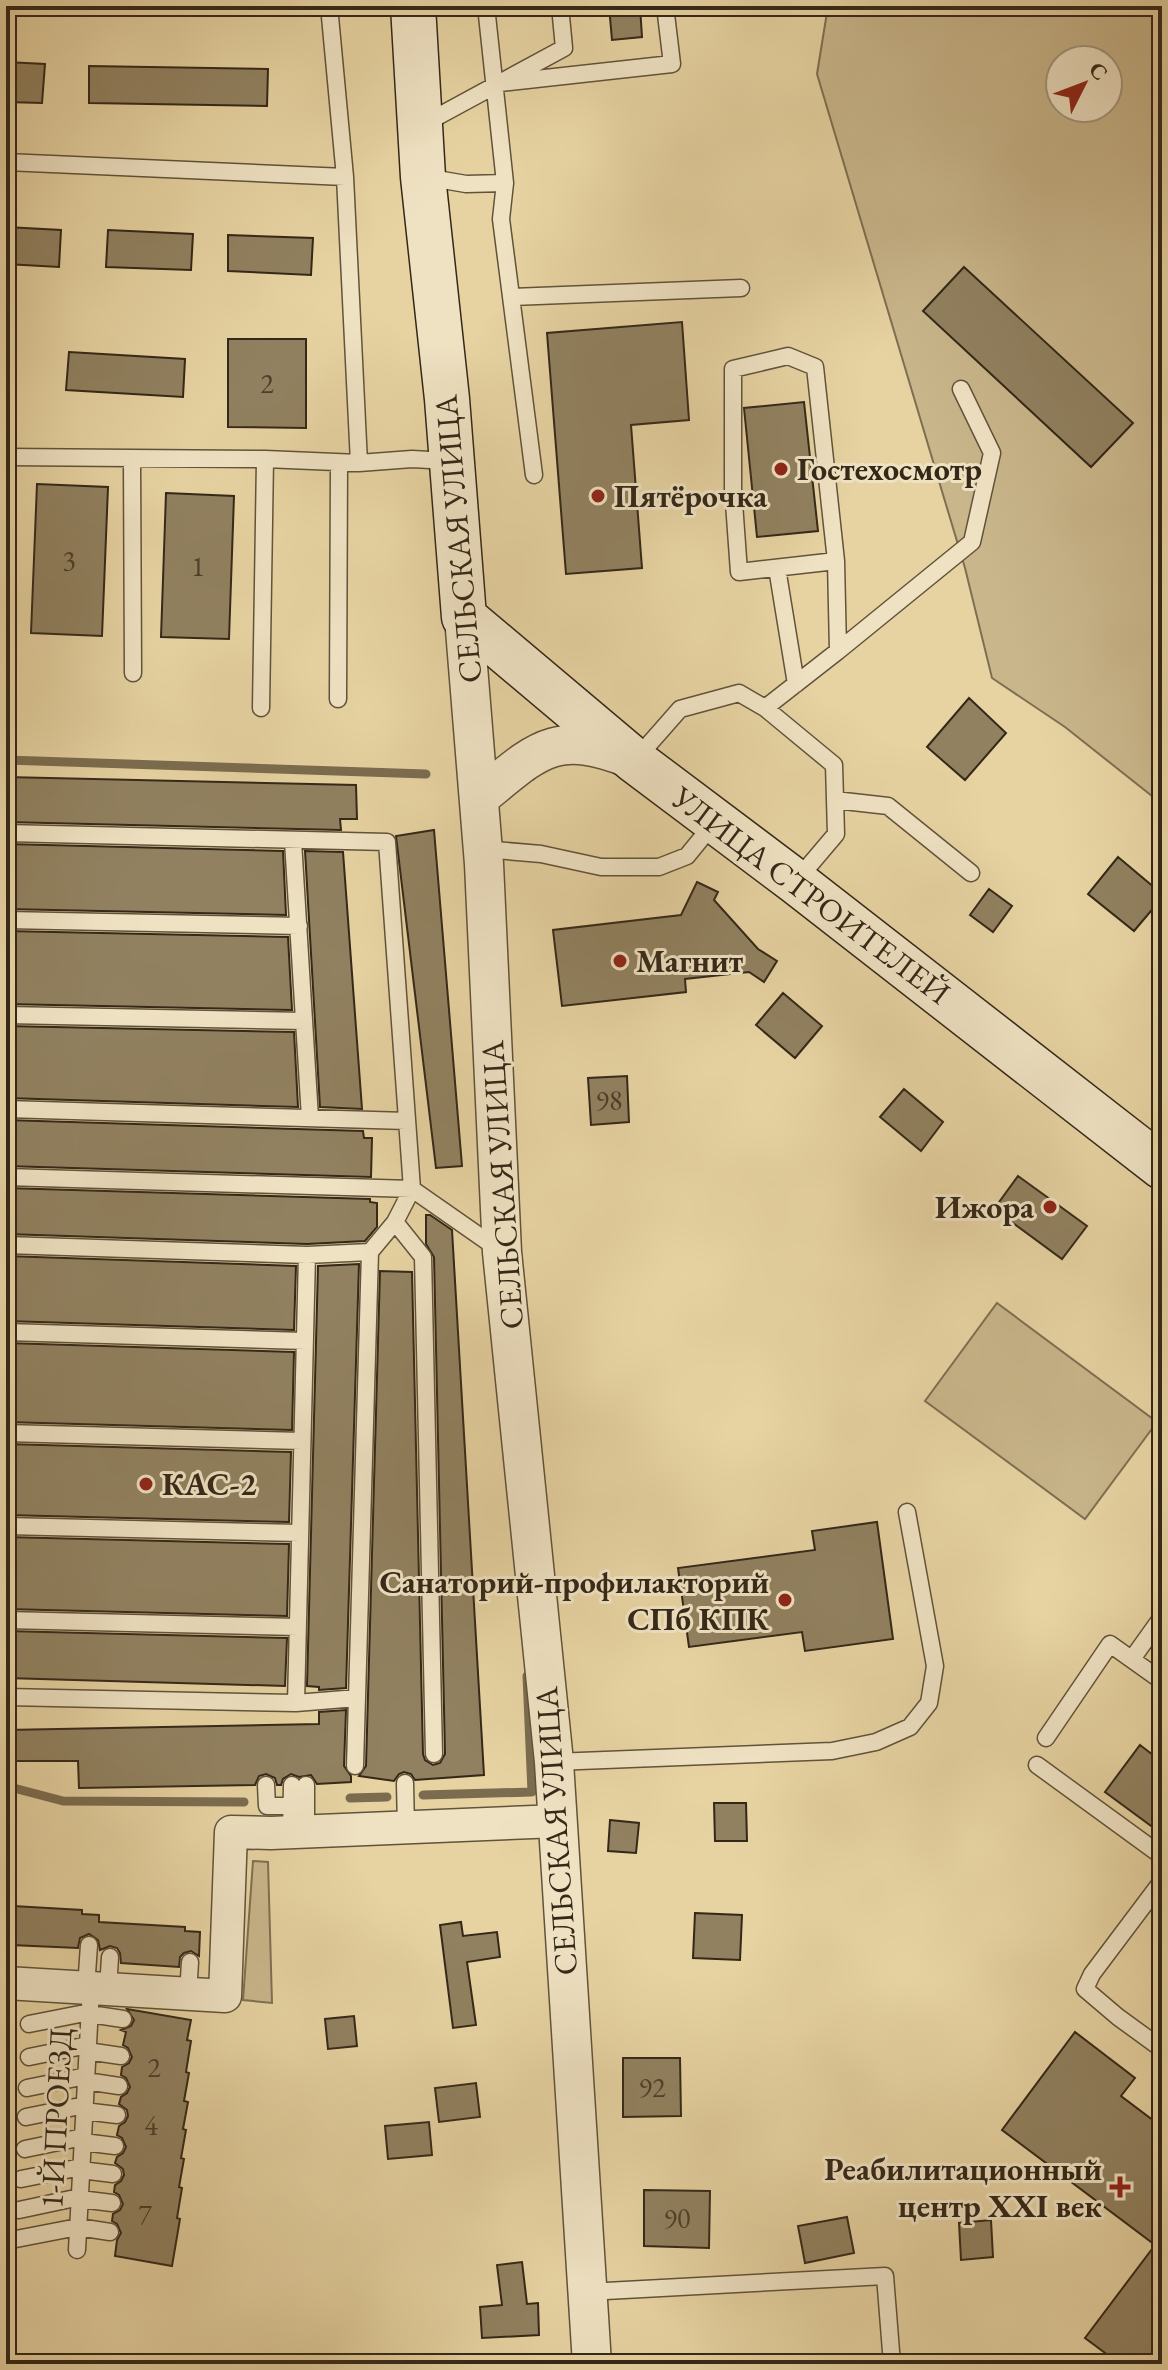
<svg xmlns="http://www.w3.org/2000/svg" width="1168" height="2370" viewBox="0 0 1168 2370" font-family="'EB Garamond',serif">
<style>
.green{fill:#c9b68b;stroke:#7e6f52;stroke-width:2;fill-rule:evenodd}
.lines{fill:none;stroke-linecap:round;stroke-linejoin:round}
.stream{stroke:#7b6c4f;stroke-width:9}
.building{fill:#918160;stroke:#342818;stroke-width:2}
.service-casing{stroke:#61533a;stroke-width:19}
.minor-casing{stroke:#61533a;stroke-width:35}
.tertiary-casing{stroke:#61533a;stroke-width:41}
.secondary-casing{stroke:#342818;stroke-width:47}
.service{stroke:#efe2c3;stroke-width:16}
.minor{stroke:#efe2c3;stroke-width:32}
.tertiary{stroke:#efe2c3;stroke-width:38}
.secondary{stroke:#efe2c3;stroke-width:44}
.poi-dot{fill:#8f2418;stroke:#efe2c3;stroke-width:3}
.labels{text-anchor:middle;stroke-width:6;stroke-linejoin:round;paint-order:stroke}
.number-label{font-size:28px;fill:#4b3e2a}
.poi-label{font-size:32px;font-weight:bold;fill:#342818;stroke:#efe2c3;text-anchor:start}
.street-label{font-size:32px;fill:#342818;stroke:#efe2c3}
</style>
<rect width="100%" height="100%" fill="#e7d3a2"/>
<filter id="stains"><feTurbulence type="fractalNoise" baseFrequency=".0025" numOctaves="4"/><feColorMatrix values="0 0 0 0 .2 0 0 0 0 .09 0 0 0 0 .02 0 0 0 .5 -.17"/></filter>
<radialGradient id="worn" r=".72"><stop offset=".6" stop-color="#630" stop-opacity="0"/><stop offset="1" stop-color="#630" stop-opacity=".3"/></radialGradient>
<!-- green -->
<path class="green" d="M828,6H1162V804L1065,727L992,678L965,568L817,74ZM1060,60H1108V108H1060Z
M997,1303L1157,1422L1085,1519L925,1401Z
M253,1861L268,1862L272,2003L243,2000Z"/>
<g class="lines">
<!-- stream -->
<path class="stream" d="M6,760L426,774
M6,1786L63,1801L244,1802
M423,1795L532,1792L527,1676
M350,1798L387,1797"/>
</g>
<!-- building -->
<path class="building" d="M609,6H640L642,37L612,40Z
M6,62L45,64L42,103L6,102Z
M89,66L268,69L267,106L89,103Z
M6,227L61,230L59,267L6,264Z
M108,230L193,234L191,270L106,267Z
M228,235L313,238L311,275L228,271Z
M964,267L1133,423L1091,467L923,311Z
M682,322L689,420L631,425L642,568L566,574L547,333Z
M228,339H306V428L228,427Z
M69,352L185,359L183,397L66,390Z
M804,402L818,531L757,537L744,408Z
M37,484L108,487L102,636L31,633Z
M166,493L234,496L229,639L161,637Z
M969,698L1006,733L965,780L927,747Z
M6,777L356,785L357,819H340L341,830L6,822Z
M434,830L462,1166L436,1168L396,836Z
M6,844L283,851L286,915L6,909Z
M305,851L343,852L362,1109L320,1107Z
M1118,857L1162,894V898L1134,931L1088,894Z
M697,882L718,892L714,900L758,949L777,961L764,982L749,972L685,979L686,992L562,1006L553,930L681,915Z
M989,889L1012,906L993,932L970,915Z
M6,931L288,937L292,1010L6,1004Z
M783,993L822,1026L795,1058L756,1025Z
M6,1026L294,1032L298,1107L6,1098Z
M627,1076L629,1122L591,1125L588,1078Z
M904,1089L943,1122L921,1151L880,1117Z
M6,1120L363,1131L364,1138H372L371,1177L6,1166Z
M1018,1176L1087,1226L1062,1259L994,1209Z
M6,1188L370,1199V1202L377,1203V1227L365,1241L307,1244L6,1234Z
M426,1215H430L452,1230L484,1775L415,1780L411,1774L404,1772L399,1774L394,1781L359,1776L366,1766L380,1271L412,1272L423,1754L425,1760L433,1765L440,1763L445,1754L434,1257L426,1244Z
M6,1256L296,1266L294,1330L6,1321Z
M359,1264L346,1688L319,1690V1687L307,1686L318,1266Z
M6,1343L294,1352L292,1430L6,1422Z
M6,1444L291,1452L289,1522L6,1515Z
M877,1522L893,1639L805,1651L802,1632L689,1647L678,1568L815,1550L812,1531Z
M6,1537L289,1544L287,1616L6,1609Z
M6,1631L287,1638L285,1686L6,1678Z
M346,1710L344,1766L351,1776V1782L317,1784L311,1775L299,1777L291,1774L283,1779L281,1785H277L275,1778L266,1774L259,1776L255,1785L79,1788L78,1761H6V1730L319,1724V1712Z
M1140,1745L1162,1762V1834L1105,1792Z
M714,1803H746L747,1841H715Z
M610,1820L639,1823L636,1853L608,1851Z
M13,1906L82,1910V1914L99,1915V1922L185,1927V1931L200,1932L199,1956L191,1951L184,1953L180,1957L179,1967L121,1963L120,1953L117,1948L110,1946L100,1950L98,1940L89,1934L80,1938L78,1948L11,1945V1940H6V1910H13Z
M695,1913L742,1915L740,1960L693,1958Z
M461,1922L463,1936L497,1932L500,1957L467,1962L476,2025L453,2028L440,1925Z
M127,2009L191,2020L187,2040L191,2041L186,2072L189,2073L184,2101L188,2102L183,2129L186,2130L181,2158L184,2159L179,2187L182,2188L177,2218L180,2219L172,2266L115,2256L117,2240L121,2233L117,2224L112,2221L113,2214L120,2210L123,2204L119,2195L114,2192L115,2185L121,2181L124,2175L123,2169L115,2163L117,2157L123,2153L126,2147L122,2138L117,2135L119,2126L125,2122L128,2116L127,2110L119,2104L121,2097L127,2093L130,2087L126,2078L121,2075L122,2067L129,2063L132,2057L128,2048L123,2045L126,2032L121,2030L131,2026L134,2020Z
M354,2016L357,2046L328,2049L325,2019Z
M1075,2032L1135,2078L1121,2096L1162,2127V2364H1120L1085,2338L1155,2245L1002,2130Z
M623,2058H680L681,2116L623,2117Z
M476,2083L480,2117L439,2122L435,2088Z
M429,2122L432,2155L388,2159L385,2126Z
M644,2190L710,2191L709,2248L644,2246Z
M847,2217L854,2253L805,2263L798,2226Z
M991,2220L993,2257L961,2260L959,2223Z
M522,2262L527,2304L538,2303L539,2335L482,2338L480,2307L502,2305L497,2265Z"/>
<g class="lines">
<defs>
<path id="service" d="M329,6L345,177L359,463
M486,6L505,183
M500,83L672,64L665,6
M422,125L564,48L560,6
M6,162L345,177
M425,177L466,184L505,183L501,219L534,475
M512,297L741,288
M6,457L265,459L359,463L412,459L448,461
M132,460L133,673
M777,568L796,684
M838,651L972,542L992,453L961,389
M338,699L339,463
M261,708L265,459
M765,708L838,651L836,561L815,367L788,356L733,369V489L739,572L836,561
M636,759L680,709L739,693L765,708L834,765L836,834L797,880
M835,800L888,806L971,873
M6,833L387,842L412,1189L395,1222L370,1252L307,1255L6,1245
M293,841L310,1118
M483,849L541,854L601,867H659L687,856L714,823
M6,920L299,926
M6,1015L304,1021
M6,1109L407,1121
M6,1177L412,1189L498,1249
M395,1222L423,1257L434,1754
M6,1332L305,1341
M6,1433L302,1441
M6,1526L300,1533
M6,1620L298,1627
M1132,1659L1162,1617
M6,1697L296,1703L357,1698
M296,1703L307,1255
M1046,1738L1110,1644L1162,1681
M554,1762L832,1751L876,1742L910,1727L929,1703L935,1666L907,1512
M1037,1765L1162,1856
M355,1766L370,1252
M405,1783L406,1828
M266,1785L267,1806H291
M306,1832V1785
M291,1833L292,1785
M1162,1881L1092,1974L1085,1989L1118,2017L1162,2049
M86,1988L89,1945
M108,1989L110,1957
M188,1994L190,1962
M90,2014L123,2019
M29,2024L90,2012
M87,2051L121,2056
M29,2057L88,2045
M86,2081L119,2086
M27,2088L86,2076
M84,2111L117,2115
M26,2117L85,2105
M83,2142L115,2146
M25,2149L83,2137
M81,2170L113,2174
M21,2179L81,2167
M80,2199L112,2203
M19,2210L80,2197
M16,2239L78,2227L110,2232
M77,2250L91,1988
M587,2292L885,2276L892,2364"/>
<path id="minor" d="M6,1983L225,1996L231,1832L271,1833L558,1821"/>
<path id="tertiary" d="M464,617L484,864L502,1252L554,1762L592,2364
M479,798C536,752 553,728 629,758"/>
<path id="secondary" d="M413,6L423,177L447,399L464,617L635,761L796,882L1162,1167"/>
</defs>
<!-- service casing -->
<use href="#service" class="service-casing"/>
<!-- minor casing -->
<use href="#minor" class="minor-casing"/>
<!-- tertiary casing -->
<use href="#tertiary" class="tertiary-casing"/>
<!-- secondary casing -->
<use href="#secondary" class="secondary-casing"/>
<!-- service -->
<use href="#service" class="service"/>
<!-- minor -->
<use href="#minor" class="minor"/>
<!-- tertiary -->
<use href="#tertiary" class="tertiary"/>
<!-- secondary -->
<use href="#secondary" class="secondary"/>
</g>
<!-- markers -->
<g class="poi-dot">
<circle cx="781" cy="469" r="8"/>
<circle cx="598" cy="496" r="8"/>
<circle cx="620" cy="961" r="8"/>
<circle cx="1050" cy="1207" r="8"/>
<circle cx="146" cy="1484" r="8"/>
<circle cx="785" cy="1600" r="8"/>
<path d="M1116 2175h8v8h8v8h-8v8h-8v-8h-8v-8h8z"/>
</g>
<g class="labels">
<!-- number labels -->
<g class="number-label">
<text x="267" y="393">2</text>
<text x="69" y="570">3</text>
<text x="198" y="576">1</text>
<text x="609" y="1110">98</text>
<text x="154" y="2077">2</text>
<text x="652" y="2097">92</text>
<text x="151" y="2135">4</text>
<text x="145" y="2224">7</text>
<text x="677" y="2228">90</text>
</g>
<!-- poi labels -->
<g class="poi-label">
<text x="797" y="480">Гостехосмотр</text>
<text x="614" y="507">Пятёрочка</text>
<text x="636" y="972">Магнит</text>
<text x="1034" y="1218" text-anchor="end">Ижора</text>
<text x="162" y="1495">КАС-2</text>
<text x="769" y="1593" text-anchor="end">Санаторий-профилакторий<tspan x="769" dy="37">СПб КПК</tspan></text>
<text x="1102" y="2180" text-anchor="end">Реабилитационный<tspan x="1102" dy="37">центр ХХI век</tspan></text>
</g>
<!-- street labels -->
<g class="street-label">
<text transform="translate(458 539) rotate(-95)" y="11">СЕЛЬСКАЯ УЛИЦА</text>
<text transform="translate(811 895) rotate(37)" y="11">УЛИЦА СТРОИТЕЛЕЙ</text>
<text transform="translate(502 1185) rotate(-94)" y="11">СЕЛЬСКАЯ УЛИЦА</text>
<text transform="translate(556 1831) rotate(-94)" y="11">СЕЛЬСКАЯ УЛИЦА</text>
<text transform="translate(56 2118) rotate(-87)" y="11">1-Й ПРОЕЗД</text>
</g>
</g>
<!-- margin -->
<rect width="1168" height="2370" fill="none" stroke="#e7d3a2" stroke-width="32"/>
<rect x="8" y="8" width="1152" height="2354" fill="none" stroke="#342818" stroke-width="4"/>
<rect x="16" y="16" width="1136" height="2338" fill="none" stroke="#342818" stroke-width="2"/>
<!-- north arrow -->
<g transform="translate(1084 84) rotate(48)"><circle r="38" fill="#efe2c3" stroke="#a4987f" stroke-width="2"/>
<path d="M0-6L14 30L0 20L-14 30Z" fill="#8f2418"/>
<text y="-12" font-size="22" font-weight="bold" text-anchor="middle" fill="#342818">С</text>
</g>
<rect width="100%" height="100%" filter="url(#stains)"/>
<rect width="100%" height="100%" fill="url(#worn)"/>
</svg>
